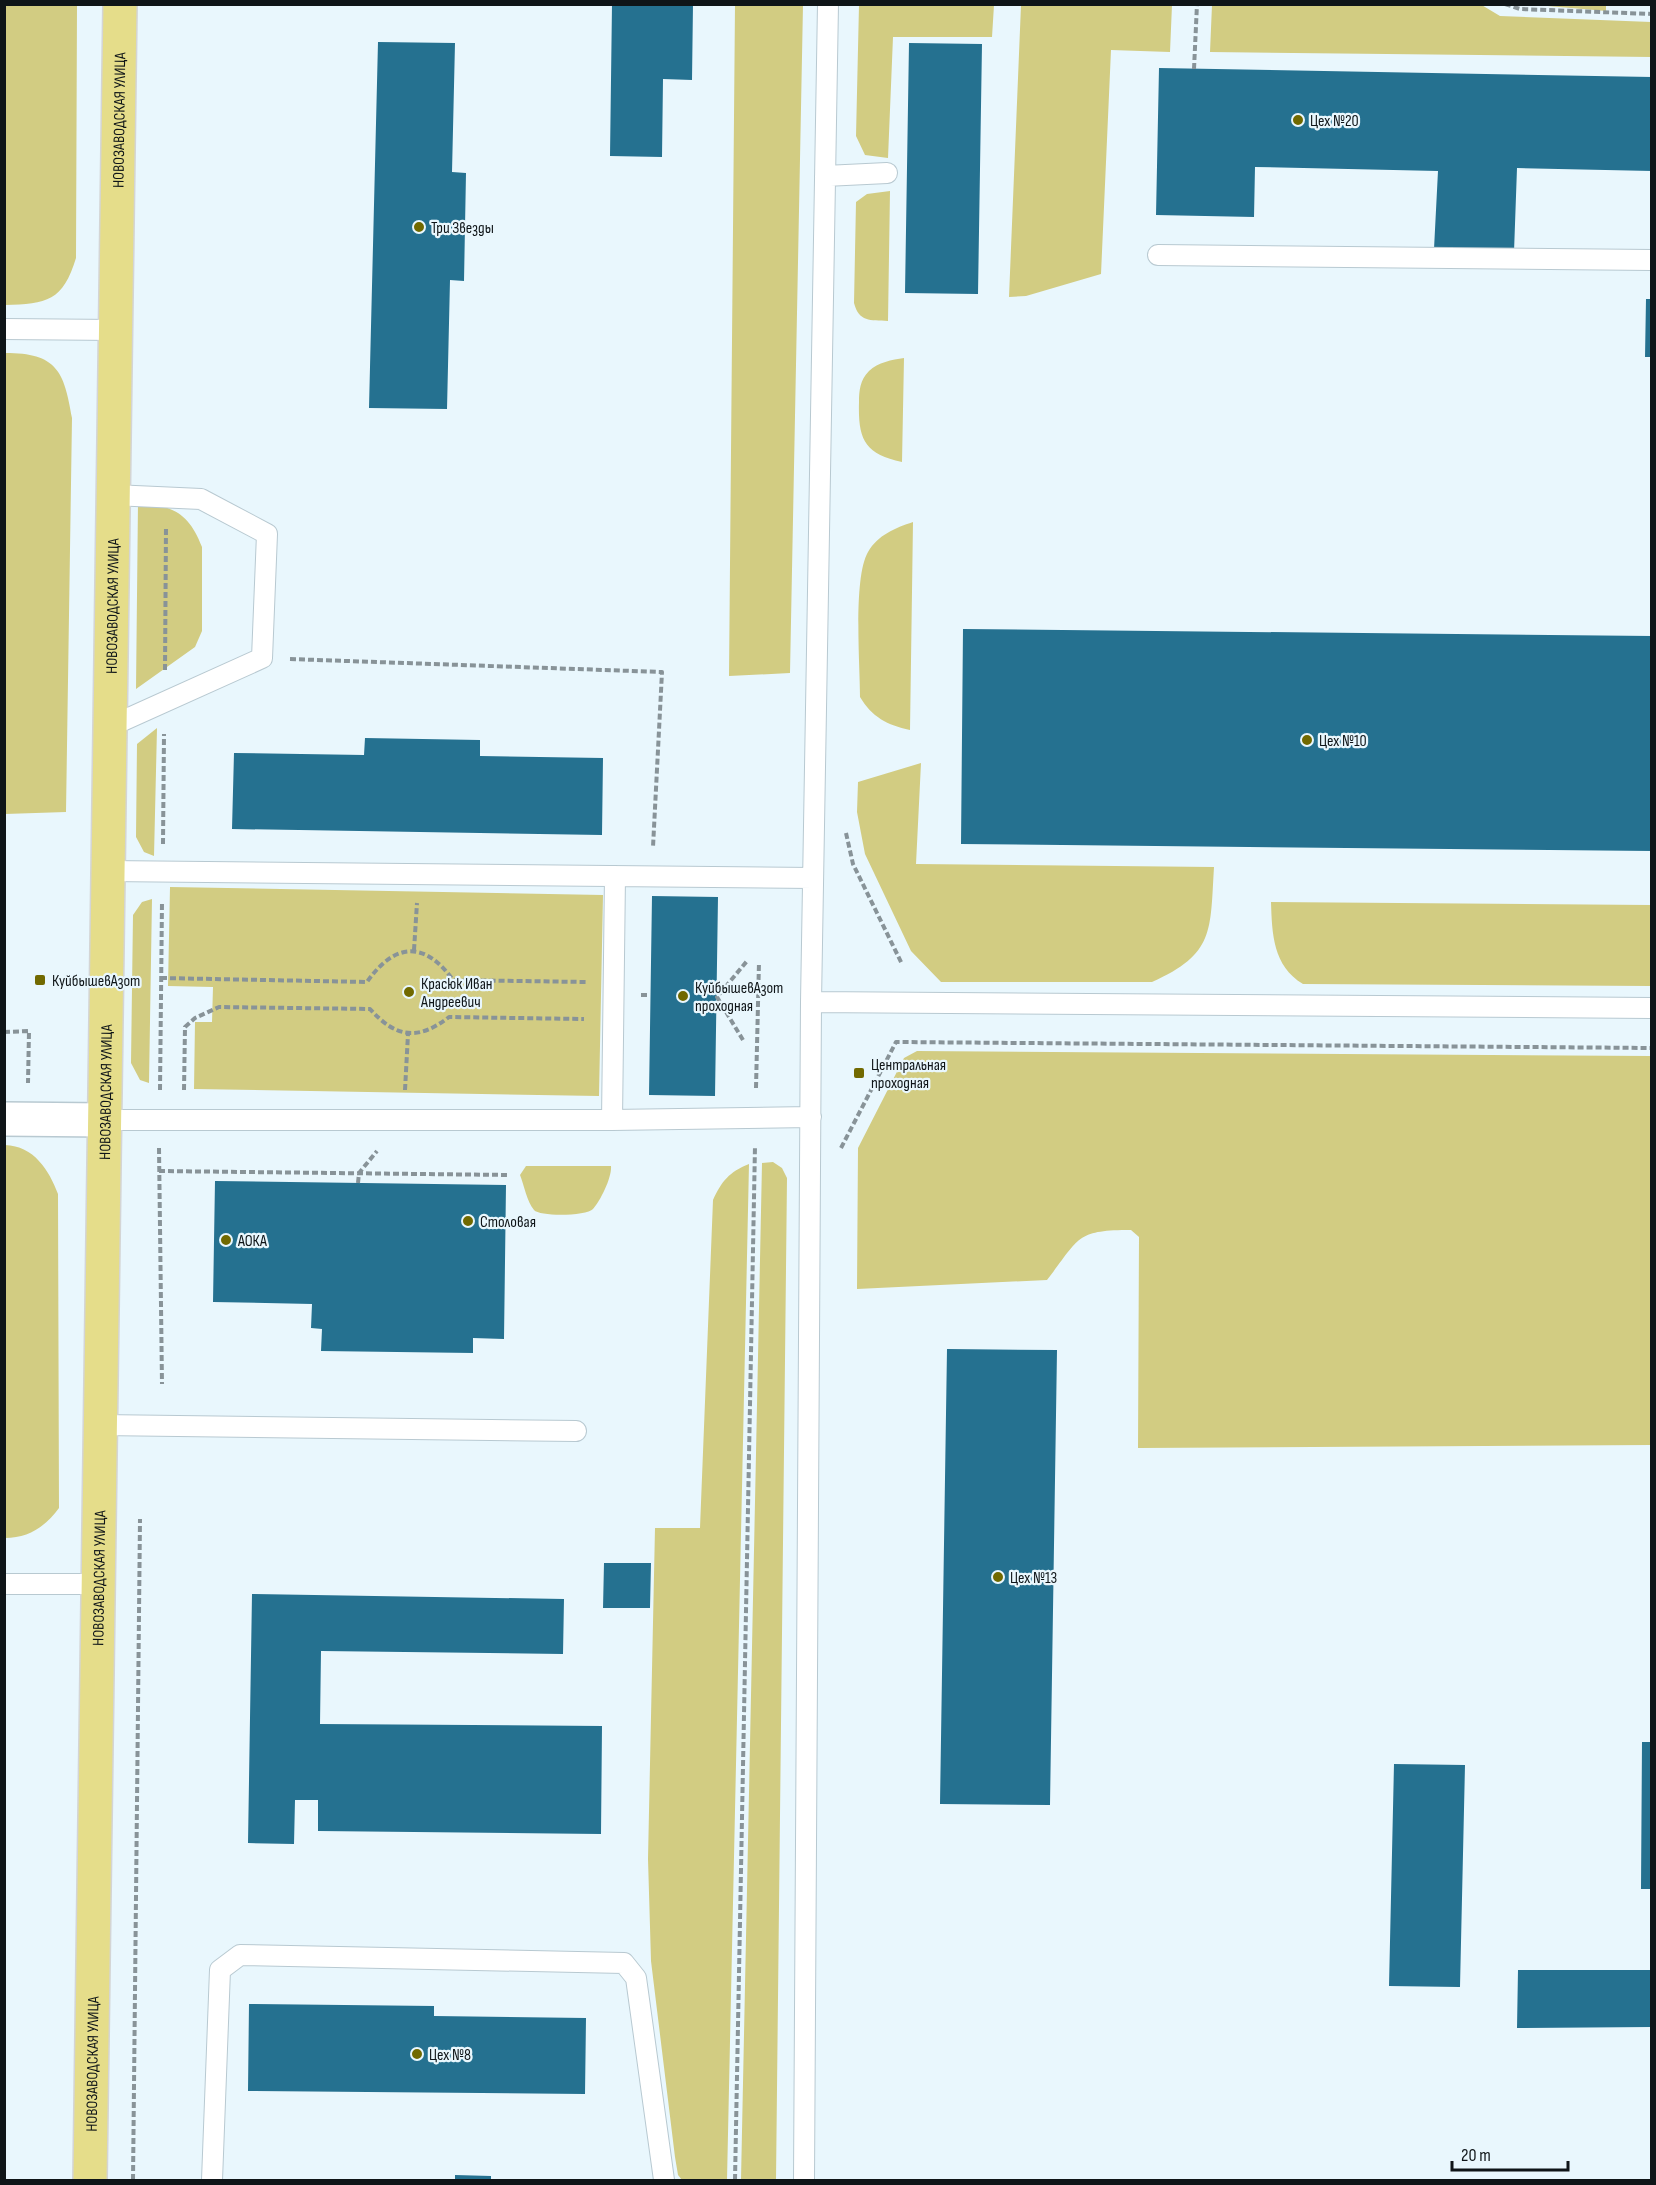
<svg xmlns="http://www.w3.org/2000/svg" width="1656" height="2185" viewBox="0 0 1656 2185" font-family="'Sofia Sans Condensed',sans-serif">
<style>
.green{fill:#d2cc82}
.building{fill:#257190}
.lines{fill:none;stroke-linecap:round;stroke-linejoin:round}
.service-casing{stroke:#b8c9d1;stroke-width:22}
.minor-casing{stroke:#b8c9d1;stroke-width:36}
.primary-casing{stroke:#d4d5d5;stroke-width:36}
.path{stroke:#889398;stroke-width:4;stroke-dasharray:6 3;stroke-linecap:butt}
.service{stroke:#fff;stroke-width:20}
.minor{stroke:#fff;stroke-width:33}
.primary{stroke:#e5dd8a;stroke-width:33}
.poi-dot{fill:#716900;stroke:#e9f7fd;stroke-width:2}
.labels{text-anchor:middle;stroke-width:4.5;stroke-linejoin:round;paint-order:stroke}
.poi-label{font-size:16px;fill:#0f1518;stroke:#e9f7fd;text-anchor:start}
.street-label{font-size:16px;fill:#0f1518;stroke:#e9f7fd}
</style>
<rect width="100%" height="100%" fill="#e9f7fd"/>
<!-- green -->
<path class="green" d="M1480,4L1500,16L1651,22V57L1210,52L1212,5Z
M1523,4H1606V11Z
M4,5H77L76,258C63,301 47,304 5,305Z
M735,5H803L790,673L729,676Z
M859,5H994L992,37H893L888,158L865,155L856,136Z
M1021,5H1172L1170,52L1111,50L1101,274L1026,296L1009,297Z
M890,191L888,321C870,320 859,322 854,303L856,202L867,194Z
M5,353C57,353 64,371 72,418L66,812L5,814Z
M904,358L902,462C864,454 858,439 859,402C859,391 860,380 869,371C878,362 892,360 904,358Z
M138,502C173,506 189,513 202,547V631L195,647L136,689Z
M913,522L910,730C887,725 872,717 860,697C860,664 853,578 868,552C878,535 895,528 913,522Z
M157,728L154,856L144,852L136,837L137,744Z
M921,763L916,864L1214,867C1210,931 1215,954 1152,982H941L911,951L865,854L857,812L858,782Z
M170,887L603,895L599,1096L194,1089L195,1022H212L213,987L168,986Z
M152,899L149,1083L140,1080L131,1063L133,915L142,902Z
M1271,902L1651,905V986L1303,984C1273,966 1272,934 1271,902Z
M917,1051L1651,1056V1445L1138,1448L1139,1237L1131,1230C1075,1230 1080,1238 1047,1280L857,1289L858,1148L904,1058Z
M5,1145C34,1146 49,1170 58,1194L59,1508C45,1527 28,1538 5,1538Z
M773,1162L782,1168L787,1178L776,2180H741L762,1163Z
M749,1164L727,2180H682L678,2175L675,2157L651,1961L648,1859L655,1528H700L713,1200C722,1181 729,1172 749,1164Z
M526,1166H611C612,1177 601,1200 593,1209C587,1216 540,1217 534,1210C527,1202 524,1185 520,1175Z"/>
<!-- building -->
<path class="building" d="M612,4H693L692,80L663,79L662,157L610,156Z
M378,42L455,43L452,172L466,173L464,281L450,280L447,409L369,408Z
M909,43L982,44L978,294L905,293Z
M1159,68L1652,77V171L1517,168L1514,252L1434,249L1438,171L1255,167L1254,217L1156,215Z
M1646,299H1652V357H1645Z
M963,629L1652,636V851L961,844Z
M365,738L480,740V756L603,758L602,835L232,829L234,753L364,755Z
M652,896L718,897L715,1096L649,1095Z
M215,1181L506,1185L504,1339L473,1338V1353L321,1351L322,1329L311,1328L312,1304L213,1302Z
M947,1349L1057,1350L1050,1805L940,1804Z
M604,1563H651L650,1608H603Z
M252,1594L564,1599L563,1654L321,1651L320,1724L602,1726L601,1834L318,1831V1800H295L294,1844L248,1843Z
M1642,1742H1652V1889H1641Z
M1394,1764L1465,1765L1460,1987L1389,1986Z
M1518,1970H1652V2027L1517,2028Z
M249,2004L434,2006V2016L586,2018L585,2094L248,2091Z
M455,2175L491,2176V2180H455Z"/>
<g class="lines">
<defs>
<path id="service" d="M825,176L887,173
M1158,255L1652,260
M4,329L115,330
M109,727L262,658L267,534L201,499L113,495
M107,871L813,878
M811,1002L1652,1008
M105,1120H612L615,876
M612,1120L811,1117
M100,1425L576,1431
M4,1584H98
M212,2180L220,1970L240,1955L624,1963L636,1978L664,2180
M804,2180L811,1002L828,4"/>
<path id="minor" d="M4,1119L105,1120"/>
<g id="primary">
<path id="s1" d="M90,2180L120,4"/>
</g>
</defs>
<!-- service casing -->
<use href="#service" class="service-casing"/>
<!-- minor casing -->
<use href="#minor" class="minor-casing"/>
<!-- primary casing -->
<use href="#primary" class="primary-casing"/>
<!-- path -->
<path class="path" d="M1505,4L1520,9L1652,14
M1194,69L1197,4
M290,659L662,672L653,847
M165,670L166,527
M846,833L853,864L902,964
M163,844L164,734
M4,915V975
M414,950L417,903
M161,978L367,982C395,942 425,941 453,980L586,982
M641,995H650
M4,1032L29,1031L28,1083
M743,1040L717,997L747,961
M756,1088L759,962
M160,1090L162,902
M184,1090L185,1027L195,1018L219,1007L370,1009C396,1038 418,1041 449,1017L584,1019
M405,1090L408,1034
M159,1148L162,1384
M841,1148L896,1042L1652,1048
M159,1171L509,1175
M358,1183L359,1173L377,1151
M133,2180L140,1519
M735,2180L755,1146"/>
<!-- service -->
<use href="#service" class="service"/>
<!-- minor -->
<use href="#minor" class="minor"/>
<!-- primary -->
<use href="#primary" class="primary"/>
</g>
<!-- markers -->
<g class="poi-dot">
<circle cx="1298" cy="120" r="6"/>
<circle cx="419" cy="227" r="6"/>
<circle cx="1307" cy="740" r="6"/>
<rect x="34" y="974" width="12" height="12" rx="3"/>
<circle cx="409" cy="992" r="6"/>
<circle cx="683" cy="996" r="6"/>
<rect x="853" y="1067" width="12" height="12" rx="3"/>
<circle cx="468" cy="1221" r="6"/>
<circle cx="226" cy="1240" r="6"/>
<circle cx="998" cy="1577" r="6"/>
<circle cx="417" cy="2054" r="6"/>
</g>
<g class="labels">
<!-- poi labels -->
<g class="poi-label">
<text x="1310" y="126">Цех №20</text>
<text x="431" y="233">Три Звезды</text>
<text x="1319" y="746">Цех №10</text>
<text x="52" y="986">КуйбышевАзот</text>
<text x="421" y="989">Красюк Иван<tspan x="421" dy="18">Андреевич</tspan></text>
<text x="695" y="993">КуйбышевАзот<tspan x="695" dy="18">проходная</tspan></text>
<text x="871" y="1070">Центральная<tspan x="871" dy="18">проходная</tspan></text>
<text x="480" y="1227">Столовая</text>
<text x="238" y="1246">АОКА</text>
<text x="1010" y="1583">Цех №13</text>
<text x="429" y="2060">Цех №8</text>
</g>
<!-- street labels -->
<g class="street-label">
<text dy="6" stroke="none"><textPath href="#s1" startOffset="2060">НОВОЗАВОДСКАЯ УЛИЦА</textPath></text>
<text dy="6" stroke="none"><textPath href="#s1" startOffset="1574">НОВОЗАВОДСКАЯ УЛИЦА</textPath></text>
<text dy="6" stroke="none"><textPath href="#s1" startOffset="1088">НОВОЗАВОДСКАЯ УЛИЦА</textPath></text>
<text dy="6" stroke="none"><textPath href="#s1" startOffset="602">НОВОЗАВОДСКАЯ УЛИЦА</textPath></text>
<text dy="6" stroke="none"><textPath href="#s1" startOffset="116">НОВОЗАВОДСКАЯ УЛИЦА</textPath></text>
</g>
</g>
<!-- border -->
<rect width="1656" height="2185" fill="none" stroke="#0f1518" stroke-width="12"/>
<!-- scale -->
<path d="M1452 2161v9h116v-9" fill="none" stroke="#0f1518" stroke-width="3"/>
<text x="1461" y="2161" font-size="18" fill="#0f1518" stroke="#e9f7fd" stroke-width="4.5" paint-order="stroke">20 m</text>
</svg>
